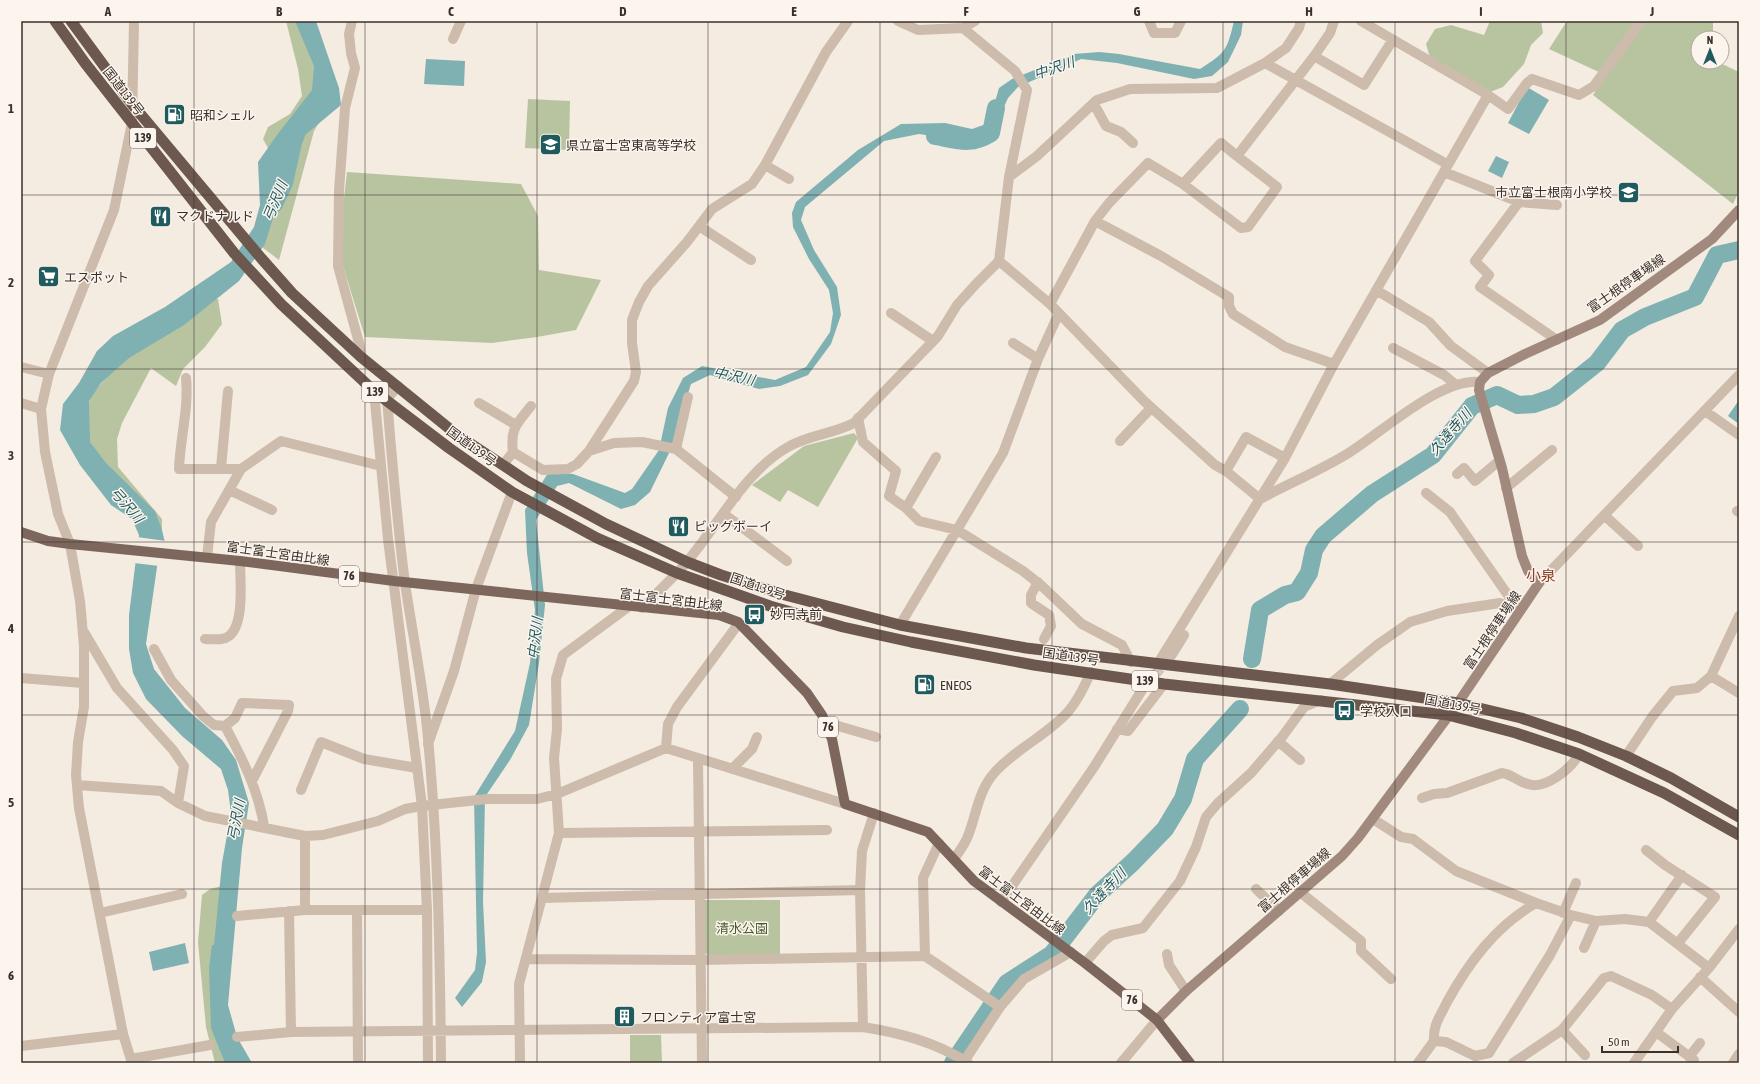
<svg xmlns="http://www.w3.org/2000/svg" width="1760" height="1084" viewBox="0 0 1760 1084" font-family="'Asap Condensed','Noto Sans JP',sans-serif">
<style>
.green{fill:#b8c4a0}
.water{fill:#7fb0b2}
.pier{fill:#f4ebe1}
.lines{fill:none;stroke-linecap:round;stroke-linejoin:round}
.river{stroke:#7fb0b2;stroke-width:18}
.minor-tunnel{stroke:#cfc6bd;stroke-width:10;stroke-dasharray:10 5;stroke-linecap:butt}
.minor{stroke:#cdbbac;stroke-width:10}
.tertiary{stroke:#cdbbac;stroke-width:10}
.secondary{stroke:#a18a7d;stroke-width:10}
.primary{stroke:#7d675c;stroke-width:10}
.trunk{stroke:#6c584f;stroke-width:11}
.grid{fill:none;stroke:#3b302b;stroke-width:1;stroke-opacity:0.55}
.labels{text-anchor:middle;stroke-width:3;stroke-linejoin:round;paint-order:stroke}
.shield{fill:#fbf5ee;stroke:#756b66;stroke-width:1}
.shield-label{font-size:12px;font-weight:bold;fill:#3b302b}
.street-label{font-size:13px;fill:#3b302b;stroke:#fbf5ee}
.poi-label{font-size:13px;fill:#3b302b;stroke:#fbf5ee;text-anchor:start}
.park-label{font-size:13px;fill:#4a5a2e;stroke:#fbf5ee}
.water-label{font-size:14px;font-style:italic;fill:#1f5a5e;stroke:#fbf5ee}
.quarter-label{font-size:15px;fill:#8c3b22;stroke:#fbf5ee}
.neatline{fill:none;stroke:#3b302b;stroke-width:1.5}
.grid-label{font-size:13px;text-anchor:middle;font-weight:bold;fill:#3b302b}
</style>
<rect width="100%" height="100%" fill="#f4ebe1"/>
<!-- green -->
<path class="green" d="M286,21H307L334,98L314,131L279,260L254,241L273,157L263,139L268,127L290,114L302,96L298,69Z
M1490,21H1541L1543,33L1531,45L1524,64L1503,87L1490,92L1431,61L1426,44L1435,29L1451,25L1484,35Z
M1567,21H1637L1601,73L1549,49Z
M1642,21H1713V38H1698V62H1718L1739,72V191L1733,204L1593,95Z
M528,99L570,101L569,150L525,148Z
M347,172L521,184L538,216L539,270L601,280L576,330L537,337L492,343L365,337L338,250Z
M200,297L218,299L222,324L205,347L183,369L176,386L151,368L122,423L117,439L118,467L162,519V534L97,457L85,432L90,396L116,367Z
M854,433L858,438L818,507L788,490L780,502L752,485L804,446Z
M222,886L218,931L233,1063H215L206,1027L198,942L202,895L210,889Z
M704,900H780V955H708L704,952Z
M630,1035H661L662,1063H630Z"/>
<!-- water -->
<path class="water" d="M295,21H316L339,88L341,105L305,135L290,157L284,183L265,244L239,281L184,325L129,358L101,383L89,401L90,442L106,463L155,511L162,530L165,543L157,567L146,644L154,669L185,708L222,740L236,760L249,803L242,848L228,1005L237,1037L252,1063H225L211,1028L209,968L212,945H214L222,863L231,813L228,790L221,769L182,736L146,699L133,673L129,649V615L139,535L132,519L111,505L80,465L60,430L63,404L79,383L97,351L113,336L165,307L231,262L254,227L260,205L258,162L277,135L312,90L314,66Z
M1234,21H1243L1241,35L1228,62L1212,76L1194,79L1117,63L1081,59L1018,87L1008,98L994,129L985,137L958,140L919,134L884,141L805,207L801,220L814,250L837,287L841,315L831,344L808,375L780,386L759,389L710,375L691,384L670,451L650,492L635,505L621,509L569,483L557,486L536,520L545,605L539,663L529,725L510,760L485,797L483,902L486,962L482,982L462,1007L455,998L475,970L477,953L474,797L515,731L530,663L535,610L527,553L525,510L548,473L573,474L625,493L632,489L659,450L668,408L683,378L702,366L775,380L806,367L830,332L833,313L829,290L809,259L793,227L792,213L796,202L858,150L901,124L945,123L972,129L989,123L999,88L1012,79L1074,54L1099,52L1119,54L1200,69C1225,53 1227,51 1234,21Z
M426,59L465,61L464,86L424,84Z
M1527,87L1549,100L1529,134L1508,123Z
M1496,156L1509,162L1502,178L1488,171Z
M1739,400V424L1728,416Z
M185,943L189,963L153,971L149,952Z"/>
<!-- pier -->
<path class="pier" d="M137,537L166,541L159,566L134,563Z"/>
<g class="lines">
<!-- river -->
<path class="river" d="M935,136C958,140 970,146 991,133L996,108
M274,204L284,183L293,142L296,134
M1252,659L1260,610L1285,595L1297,592L1309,573L1314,550L1323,536L1372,494L1433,455L1472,406L1497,395L1518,405L1534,404L1554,397L1597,363L1622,330L1645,317L1695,297L1717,255L1739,250
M953,1063L1007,983L1052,954L1097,895L1133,862L1165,829L1183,799L1195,759L1240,709"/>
<!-- minor-tunnel -->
<path class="minor-tunnel" d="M1144,687L1168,660"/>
<!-- minor -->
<path class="minor" d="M352,21L349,34L351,53L355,68L345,108L339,191L338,266L359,343L361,357
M898,21L918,30L963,28L1015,71L1027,90L1009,177L999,261L1050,304L1144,401L1215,465L1226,471L1260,499C1288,484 1319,471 1347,454C1380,434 1441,377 1480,382
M1149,21L1154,33H1175L1181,21
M1361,21L1488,95L1508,109L1527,83L1532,79L1579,95L1594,86L1641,21
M963,28L975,21
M453,39L461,21
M1314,56L1364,85L1392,41
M1265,63L1447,164
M1094,104L1106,126L1121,132L1133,143
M765,165L789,179
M1444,172L1519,202L1557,205
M1009,177L1037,156L1097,100L1130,89L1217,88L1265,63L1286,48L1299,28L1301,21
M1183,184L1221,143L1237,156
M1519,202L1475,261L1489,275L1480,287L1557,340
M1095,221L1161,256L1229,297V306L1233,314L1285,347L1334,364
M699,226L751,260
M1376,290L1429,322L1451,346L1488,373
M1050,304L1095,221L1109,203L1148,163L1183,184L1241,228L1248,227L1277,187L1237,156L1315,55L1330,33L1334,21
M891,313L933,341
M1013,343L1038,359
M1393,348L1444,375L1455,384
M21,367L49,374
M186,378C189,408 180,439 179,469H241
M21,403L41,409
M479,403L516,425
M1705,411L1739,435
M858,418L863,442L896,471L889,496L906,508L919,521L957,530L1023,571L1042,586L1082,624L1122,645L1131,662
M1120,441L1151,408
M676,449L688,397
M589,451L634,381L636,372L632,343V320L639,302L648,286L687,242L712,209L752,184L765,165L826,52L848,21
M513,452C510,428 517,424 531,406
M503,465L513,452L543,470L568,469L577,464L589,451L614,443L642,442L676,449L736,497
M221,468L228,391
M1226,471L1246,437L1285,458
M1457,474L1464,468L1475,481L1499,461
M1506,488L1552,450
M229,490L272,510
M1426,493L1450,512L1519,611
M906,508L936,457
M1737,511L1739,512
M724,514L787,561
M1604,515L1638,546
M70,544L80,601L84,646V707L78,742L76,775L79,808L123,1034L132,1063
M207,557L211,522L241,469L281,441L381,466
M1038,582L1031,595V603L1049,615L1051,626L1044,639
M1539,583L1739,375
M642,608L677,573
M1739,616L1711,676L1739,693
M900,625L1003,453L1038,359L1059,313
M84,632L117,688L173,750L184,766L178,803
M205,639C212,639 223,641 229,636C245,624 240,579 240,561
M154,649L171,680L203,716L214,725L225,726C242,758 258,789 264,826
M1171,656L1184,635
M1157,665L1285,458L1334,364L1488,95
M21,678L83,683
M1330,684L1377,645L1410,622L1447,611L1500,603L1519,611
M225,726L235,718L242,703L289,705L288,711L252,781
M828,728L838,726L876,737
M1117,729L1128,731L1164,684
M1278,741L1300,760
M428,744L454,671L476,589L512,492
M666,748L668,724L677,707L736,627L738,622
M1626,756L1652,717L1673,691L1697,688L1711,676
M698,759L702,1063
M732,769L752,749L757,737
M77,785L161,791L178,803L205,816L305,836L323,835L378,821L405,809L422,806L487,799H537L557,794L666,748L845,804
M301,790L321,742L364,759L417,768
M1422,798L1434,794L1447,793L1502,773C1512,774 1518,782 1528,784C1545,790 1571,769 1579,754
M1373,819L1401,837L1413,839L1456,871L1536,903L1571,915L1596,921L1625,919L1649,922L1709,968
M559,833L827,830
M305,836V910
M1646,850L1665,865L1715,897L1678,943
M954,859C959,852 965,844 968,836C977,813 978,791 995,772C1016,749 1045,736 1066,714C1077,702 1084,687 1091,672
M1256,889L1279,911
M1300,892L1361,941V951L1391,979
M542,898L860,890
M1001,902L1094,767L1142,690
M289,911L291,1032
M357,911L358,1063
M100,913L182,894
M1563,913L1576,883
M237,916L305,910H427
M1649,922L1682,875
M1584,948L1596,921
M1167,954L1169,965L1186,991
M925,956L923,878L939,843
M526,959L700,960L925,956L1000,1007
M1085,963L1104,941L1112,935L1143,928L1180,881L1196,847L1206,817L1218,803L1251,773L1282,737L1304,707L1321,700
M1700,977L1739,1012
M863,1027L860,890L862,851L874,813
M1562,1030L1585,1055
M1656,1032L1694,1060
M1434,1041C1433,1024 1440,1017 1447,1002C1469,962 1496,926 1536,903
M1689,1057L1700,1043
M131,1059L210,1045
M520,1063L519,984L559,833L554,758L557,729L556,679L563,655L628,607
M963,1063L1000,1007L1024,979L1071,952
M1121,1063L1157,1020
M1418,1063L1434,1041L1446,1042L1475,1056L1489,1053L1550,955L1571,915
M1513,1063L1562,1030L1604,978L1611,976L1652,995L1672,1009
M1634,1063L1672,1009L1709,968L1739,929
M1733,1063L1739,1054"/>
<!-- tertiary -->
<path class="tertiary" d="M398,386L374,391L388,539L422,806L427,910L428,1063
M398,386L387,399C392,461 397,522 405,583C412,631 422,680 427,728C438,840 440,951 441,1063
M70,544L58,514L45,452L41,409L49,374L114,210L132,123L134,21
M677,573C714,535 740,474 788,447C808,435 833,434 854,423L938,336L957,305L976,284L999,261
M237,1037L291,1032L863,1027C900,1033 936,1042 968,1063
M21,1046L123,1034"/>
<!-- secondary -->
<path class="secondary" d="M1157,1020L1186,991L1342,856L1358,838L1458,703L1539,583L1528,571L1522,556L1502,468L1479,390L1480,382L1488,373L1525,354L1600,320L1712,239L1739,210"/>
<!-- primary -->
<path class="primary" d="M21,532L48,541L70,544L240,561L394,581L719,615L738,622L807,693L822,715L832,739L845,804L928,832L974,881L1085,963L1157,1020L1190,1063"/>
<!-- trunk -->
<path class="trunk" d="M55,21L85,63L234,253L281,304L374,391L449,448L512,492L597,538L677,573L770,606L843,627L911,642L1034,665L1164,684L1448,715L1516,733L1579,754L1664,793L1739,835
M71,21L132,104L261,258L292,293L361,357L456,434L527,481L606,524L687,562L721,575L785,595L900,625L1026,648L1330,684L1458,703L1521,718L1578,737L1626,756L1671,778L1739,817"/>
</g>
<!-- grid -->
<path class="grid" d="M194,21V1063M365,21V1063M537,21V1063M708,21V1063M880,21V1063M1052,21V1063M1223,21V1063M1395,21V1063M1566,21V1063M21,195H1739M21,369H1739M21,542H1739M21,715H1739M21,889H1739"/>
<!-- icons -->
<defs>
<symbol id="fuel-square" viewBox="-11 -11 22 22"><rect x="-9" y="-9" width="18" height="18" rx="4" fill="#1f5a5e" stroke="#fbf5ee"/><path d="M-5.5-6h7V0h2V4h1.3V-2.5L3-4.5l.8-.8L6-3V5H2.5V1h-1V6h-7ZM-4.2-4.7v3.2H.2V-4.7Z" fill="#fff"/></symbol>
<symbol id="school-square" viewBox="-11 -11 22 22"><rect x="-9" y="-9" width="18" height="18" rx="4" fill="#1f5a5e" stroke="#fbf5ee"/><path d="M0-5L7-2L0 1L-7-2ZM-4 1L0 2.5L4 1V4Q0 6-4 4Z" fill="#fff"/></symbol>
<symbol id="restaurant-square" viewBox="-11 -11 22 22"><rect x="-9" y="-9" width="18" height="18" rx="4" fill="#1f5a5e" stroke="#fbf5ee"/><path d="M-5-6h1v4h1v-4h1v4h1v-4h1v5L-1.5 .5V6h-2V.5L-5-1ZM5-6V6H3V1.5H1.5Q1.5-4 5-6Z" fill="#fff"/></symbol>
<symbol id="supermarket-square" viewBox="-11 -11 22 22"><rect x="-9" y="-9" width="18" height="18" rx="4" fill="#1f5a5e" stroke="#fbf5ee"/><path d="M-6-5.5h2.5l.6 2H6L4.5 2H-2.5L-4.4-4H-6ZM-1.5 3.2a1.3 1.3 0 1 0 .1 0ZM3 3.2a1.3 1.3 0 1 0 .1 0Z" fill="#fff"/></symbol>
<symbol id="bus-square" viewBox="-11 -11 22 22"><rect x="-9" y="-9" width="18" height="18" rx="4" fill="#1f5a5e" stroke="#fbf5ee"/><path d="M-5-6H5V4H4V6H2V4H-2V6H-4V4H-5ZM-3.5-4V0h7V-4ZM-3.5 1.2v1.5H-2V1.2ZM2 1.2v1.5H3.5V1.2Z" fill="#fff"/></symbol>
<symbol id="building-square" viewBox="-11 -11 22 22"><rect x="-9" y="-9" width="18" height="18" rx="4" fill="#1f5a5e" stroke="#fbf5ee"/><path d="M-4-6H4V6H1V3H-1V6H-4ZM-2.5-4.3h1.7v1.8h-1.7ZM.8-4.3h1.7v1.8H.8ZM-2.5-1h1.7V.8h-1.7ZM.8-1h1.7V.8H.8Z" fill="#fff"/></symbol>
</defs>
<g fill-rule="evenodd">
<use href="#fuel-square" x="162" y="102" width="25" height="25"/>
<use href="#school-square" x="538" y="132" width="25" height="25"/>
<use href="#school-square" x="1616" y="180" width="25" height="25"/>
<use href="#restaurant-square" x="148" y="204" width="25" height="25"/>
<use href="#supermarket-square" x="36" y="264" width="25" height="25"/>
<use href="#restaurant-square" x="666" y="514" width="25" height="25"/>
<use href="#bus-square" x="742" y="602" width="25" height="25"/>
<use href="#fuel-square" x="912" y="672" width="25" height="25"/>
<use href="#bus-square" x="1332" y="698" width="25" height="25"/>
<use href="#building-square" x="612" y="1004" width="25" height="25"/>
</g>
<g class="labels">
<!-- shield labels -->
<g class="shield">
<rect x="130" y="128" width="26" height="20" rx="3"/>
<rect x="362" y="382" width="26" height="20" rx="3"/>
<rect x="339" y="566" width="20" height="20" rx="3"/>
<rect x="1132" y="671" width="26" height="20" rx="3"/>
<rect x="818" y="717" width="20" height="20" rx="3"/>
<rect x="1122" y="990" width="20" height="20" rx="3"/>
</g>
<g class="shield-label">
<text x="143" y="142">139</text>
<text x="375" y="396">139</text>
<text x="349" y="580">76</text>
<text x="1145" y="685">139</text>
<text x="828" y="731">76</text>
<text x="1132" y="1004">76</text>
</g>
<!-- street labels -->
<g class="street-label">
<text transform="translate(124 91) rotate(52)" y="5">国道139号</text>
<text transform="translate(1626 283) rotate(-35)" y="5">富士根停車場線</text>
<text transform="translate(472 446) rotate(36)" y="5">国道139号</text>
<text transform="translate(278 553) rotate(8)" y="5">富士富士宮由比線</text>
<text transform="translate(758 586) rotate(19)" y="5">国道139号</text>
<text transform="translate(671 599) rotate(7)" y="5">富士富士宮由比線</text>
<text transform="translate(1492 630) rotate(-56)" y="5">富士根停車場線</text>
<text transform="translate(1071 656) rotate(8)" y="5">国道139号</text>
<text transform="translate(1453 704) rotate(11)" y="5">国道139号</text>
<text transform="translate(1294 880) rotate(-41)" y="5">富士根停車場線</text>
<text transform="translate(1022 900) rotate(37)" y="5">富士富士宮由比線</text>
</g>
<!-- poi labels -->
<g class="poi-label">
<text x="190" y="120">昭和シェル</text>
<text x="566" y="150">県立富士宮東高等学校</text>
<text x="1612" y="197" text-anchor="end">市立富士根南小学校</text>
<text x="176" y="221">マクドナルド</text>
<text x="64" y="282">エスポット</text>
<text x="694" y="531">ビッグボーイ</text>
<text x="770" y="619">妙円寺前</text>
<text x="940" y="690">ENEOS</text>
<text x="1360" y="716">学校入口</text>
<text x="640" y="1022">フロンティア富士宮</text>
</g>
<!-- park labels -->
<g class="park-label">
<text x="742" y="933">清水公園</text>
</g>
<!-- water labels -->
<g class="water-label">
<text transform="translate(1054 68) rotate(-19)" y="5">中沢川</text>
<text transform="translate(275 201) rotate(-68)" y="5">弓沢川</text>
<text transform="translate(734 376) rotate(12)" y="5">中沢川</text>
<text transform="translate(1450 432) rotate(-49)" y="5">久遠寺川</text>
<text transform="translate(127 505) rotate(49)" y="5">弓沢川</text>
<text transform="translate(535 638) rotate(-83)" y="5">中沢川</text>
<text transform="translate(236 820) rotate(-79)" y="5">弓沢川</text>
<text transform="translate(1104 891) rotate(-47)" y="5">久遠寺川</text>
</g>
<!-- quarter labels -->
<g class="quarter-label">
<text x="1541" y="581">小泉</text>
</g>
</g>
<!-- border -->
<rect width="1760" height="1084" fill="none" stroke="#fbf5ee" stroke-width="44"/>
<!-- north arrow -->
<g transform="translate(1710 50)"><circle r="19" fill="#fbf5ee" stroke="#aea6a0"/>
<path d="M0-3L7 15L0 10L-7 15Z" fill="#1f5a5e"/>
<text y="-6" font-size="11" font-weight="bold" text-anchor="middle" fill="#3b302b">N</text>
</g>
<!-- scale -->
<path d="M1602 1046v6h76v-6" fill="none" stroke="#3b302b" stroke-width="2"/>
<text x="1608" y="1046" font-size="12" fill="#3b302b" stroke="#fbf5ee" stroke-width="3" paint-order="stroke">50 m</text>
<rect x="22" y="22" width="1716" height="1040" class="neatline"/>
<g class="grid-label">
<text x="108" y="16">A</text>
<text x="279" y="16">B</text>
<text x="451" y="16">C</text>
<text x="623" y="16">D</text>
<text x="794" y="16">E</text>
<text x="966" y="16">F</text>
<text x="1137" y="16">G</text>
<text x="1309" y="16">H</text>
<text x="1481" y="16">I</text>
<text x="1652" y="16">J</text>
<text x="11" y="113">1</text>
<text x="11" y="287">2</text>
<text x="11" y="460">3</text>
<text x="11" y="633">4</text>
<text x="11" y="807">5</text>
<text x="11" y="980">6</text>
</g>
</svg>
